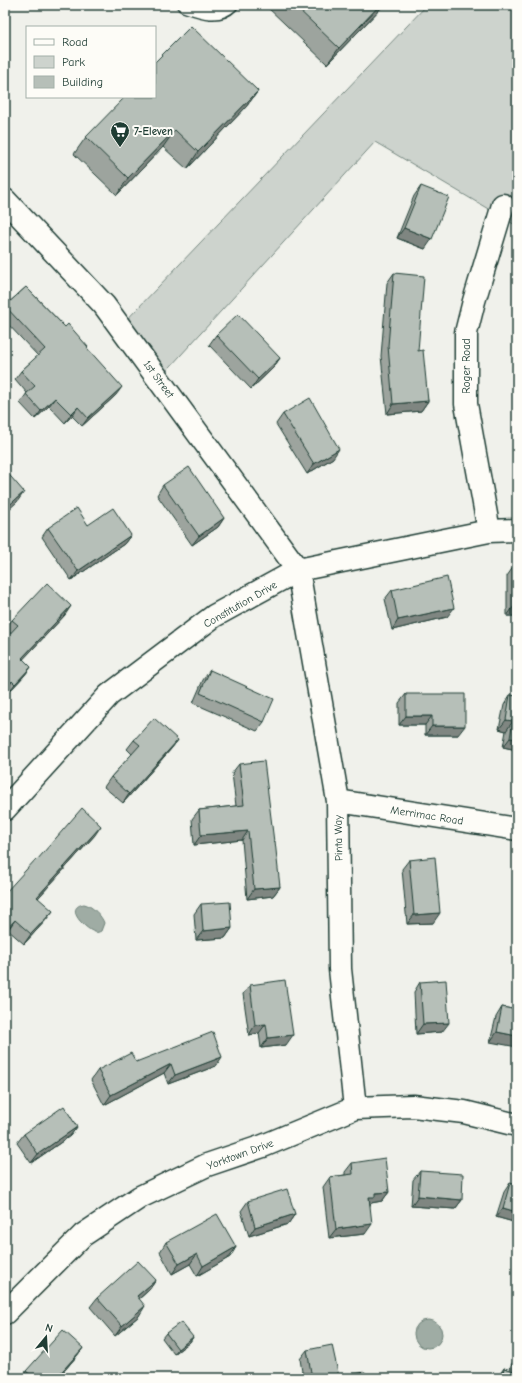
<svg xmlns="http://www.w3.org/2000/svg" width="522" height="1383" viewBox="0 0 522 1383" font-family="'Comic Neue',sans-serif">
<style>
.green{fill:#cdd3cd;stroke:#768880}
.water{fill:#9faca4;stroke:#6c8077}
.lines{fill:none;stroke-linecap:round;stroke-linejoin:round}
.lane-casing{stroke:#1f3d34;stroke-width:16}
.street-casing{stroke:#1f3d34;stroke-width:25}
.lane{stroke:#fdfcf7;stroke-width:13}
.street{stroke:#fdfcf7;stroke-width:22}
.wall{fill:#9da49e;stroke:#1f3d34}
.shaded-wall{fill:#7f8681;stroke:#1f3d34}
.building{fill:#b6bfb8;stroke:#1f3d34}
.labels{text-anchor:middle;stroke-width:4;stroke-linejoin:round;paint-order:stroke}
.poi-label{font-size:11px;font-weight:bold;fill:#1f3d34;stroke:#fdfcf7;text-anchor:start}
.street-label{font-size:11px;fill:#1f3d34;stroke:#fdfcf7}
</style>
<rect width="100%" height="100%" fill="#f0f1eb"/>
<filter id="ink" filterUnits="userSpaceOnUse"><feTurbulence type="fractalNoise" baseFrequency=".025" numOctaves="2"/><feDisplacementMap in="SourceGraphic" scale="8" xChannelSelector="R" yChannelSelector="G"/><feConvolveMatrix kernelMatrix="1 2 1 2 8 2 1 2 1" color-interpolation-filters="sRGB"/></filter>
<g filter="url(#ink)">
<!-- green -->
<path class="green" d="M427,5H517V226L375,142L160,378L117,330Z"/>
<!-- water -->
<path class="water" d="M84,904C91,905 102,916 104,923L101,931C99,932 97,933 95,932C88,931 62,908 84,904Z
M414 1334a14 14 0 1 1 28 0a14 14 0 1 1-28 0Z"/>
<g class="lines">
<defs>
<path id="lane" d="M184,5C199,10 218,18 231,5"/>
<path id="street" d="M5,200L104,305L298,570L338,801L340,969L355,1108
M489,531L466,404V333L474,301L503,205
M338,801L517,829
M5,809L109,695L214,616L298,570L489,531L517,530
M5,1313L83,1235L140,1197L207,1165L263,1146L355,1108L413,1106L464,1112L517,1125"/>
</defs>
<!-- lane casing -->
<use href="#lane" class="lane-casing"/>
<!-- street casing -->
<use href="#street" class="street-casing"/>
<!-- lane -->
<use href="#lane" class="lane"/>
<!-- street -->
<use href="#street" class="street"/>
</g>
<!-- wall -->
<path class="wall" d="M265,5H384L327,64Z
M258,91L246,107L187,169L163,147L117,195L74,154L86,137Z
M421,186L425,249L397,238L414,196Z
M394,273L418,351L428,401L421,411L387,414L381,356L387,283Z
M26,287L65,327L87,349L116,395L82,426L72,416L65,423L49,406L35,419L20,403L27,393L15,379L21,371L38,356L5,321V306Z
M216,335L280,358L273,368L251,389L209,345Z
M283,414L333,458L307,474L276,424Z
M163,485L224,518L218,527L192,545L157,495Z
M88,525L131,535L124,544L71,580L42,537L48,528Z
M514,566H517V616H507V576Z
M392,590L447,617L392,630L385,599Z
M65,615L23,659L31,667L24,676L8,693L6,691L10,633L5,629L12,620Z
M210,670L264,722L257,731L193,703L203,680Z
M406,694L458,735H425V725H399V703Z
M510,695L517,696V750L503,747L506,731L499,729L504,705Z
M134,740H178L171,749L123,803L104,787L111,777L132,754L127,749Z
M239,764L280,887L273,896L247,899L242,840L194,845L192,819L199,810L236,806L232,773Z
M95,835L38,898L46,920L24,944L8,930L37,860Z
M409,860L433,923L407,924L402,869Z
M201,904L232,928L225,938L196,940L194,914Z
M420,982L442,1032L416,1034L414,992Z
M250,985L286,1045L261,1048L259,1033L249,1035L243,994Z
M502,1007L517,1010L490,1042L496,1017Z
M136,1062L216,1066L168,1084L164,1073L104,1105L91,1080L98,1070Z
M77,1127L70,1136L31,1163L17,1143L24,1134Z
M352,1163L389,1192L382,1201L371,1203L370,1205L365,1234L329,1238L323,1187L330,1177L345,1175V1172Z
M420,1171L462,1200L455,1209L411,1206L413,1180Z
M510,1183L517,1223L496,1217L504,1192Z
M248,1201L295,1214L288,1224L249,1236L241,1211Z
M166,1242L236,1247L230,1257L197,1276L190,1264L172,1274L160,1252Z
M156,1280L149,1290L139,1299V1316L115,1336L90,1307L97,1298Z
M166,1333L193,1337L190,1342L174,1354L162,1338Z
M83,1348L76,1357L58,1378H22L26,1371Z
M307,1350L339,1377L366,1378H303L300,1359Z
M517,1356V1378H497L504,1368L510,1370L511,1365Z"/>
<!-- shaded-wall -->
<path class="shaded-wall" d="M380,5H384L327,64L339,48Z
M258,91L246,107L187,169L198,152Z
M175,130L163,147L117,195L128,178Z
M404,228L432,239L425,249L397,238Z
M280,358L273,368L251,389L258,379Z
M122,387L116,395L82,426L88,418Z
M55,398L49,406L35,419L41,411Z
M428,401L421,411L387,414L393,404Z
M78,407L72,416L65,423L71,414Z
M339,449L333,458L307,474L314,464Z
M24,492L17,502L5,513V509Z
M224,518L218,527L192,545L199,536Z
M131,535L124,544L71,580L78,571Z
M71,606L65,615L15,668L22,658Z
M514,606H517V616H507Z
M454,608L447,617L392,630L398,620Z
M31,667L24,676L8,693L15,684Z
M12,681L5,692V689Z
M406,716H432L425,725H399Z
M506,720L513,721L506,731L499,729Z
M432,726H465L458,735H425Z
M510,738L517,739V750L503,747Z
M178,740L171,749L123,803L129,794Z
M101,826L95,835L31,906L37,897Z
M248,831L242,840L194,845L201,835Z
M280,887L273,896L247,899L254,889Z
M53,911L46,920L24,944L31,934Z
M440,913L433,923L407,924L414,915Z
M15,920L8,930L5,933V931Z
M232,928L225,938L196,940L203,931Z
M449,1023L442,1032L416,1034L423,1024Z
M266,1024L259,1033L249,1035L255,1025Z
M497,1032L517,1036V1047L490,1042Z
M293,1035L286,1045L261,1048L268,1038Z
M222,1057L216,1066L168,1084L175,1075Z
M171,1064L164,1073L104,1105L111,1095Z
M77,1127L70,1136L31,1163L38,1154Z
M389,1192L382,1201L371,1203L369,1207V1197L375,1193Z
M418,1196L462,1200L455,1209L411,1206Z
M503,1208L517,1212V1223L496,1217Z
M295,1214L288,1224L249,1236L255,1227Z
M372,1224L365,1234L329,1238L336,1229Z
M236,1247L230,1257L197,1276L203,1266Z
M197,1254L190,1264L172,1274L179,1264Z
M156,1280L149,1290L131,1306L137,1296Z
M145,1306L139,1316L115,1336L122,1326Z
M193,1337L190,1342L174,1354L178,1349Z
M83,1348L76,1357L58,1378H56Z"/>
<!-- building -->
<path class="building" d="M294,5H380L339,48Z
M191,26L258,91L198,152L175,130L128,178L86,137L125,97H155V62Z
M421,186L449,197L432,239L404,228Z
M394,273L424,276L418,351L423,350L428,401L393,404L388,346Z
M26,287L65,327L68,324L88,347L87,348L122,387L88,418L78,407L71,414L55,398L41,411L26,394L35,386L21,371L45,349L5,306Z
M238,314L280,358L258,379L216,335Z
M310,398L339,449L314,464L283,414Z
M189,467L224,518L199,536L163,485Z
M5,470L24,492L5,509Z
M77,508L88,525L113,508L131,535L78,571L48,528Z
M514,566H517V606H514Z
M447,577L454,608L398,620L392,590Z
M47,583L71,606L22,658L31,667L15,684L12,681L5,689V639L18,625L12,620Z
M210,670L274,699L264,722L200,693Z
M406,694H465V726H432V716H406Z
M510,695L517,696V739L510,738L513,721L506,720Z
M154,718L178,740L129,794L111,777L140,745L134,740Z
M264,761L274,842L275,841L280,887L254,889L248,831L201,835L199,810L244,805L239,764Z
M82,808L101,826L37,897L53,911L31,934L15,920L5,931V893L36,859L37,860Z
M435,857L440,913L414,915L409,860Z
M230,902L232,928L203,931L201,904Z
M285,980L293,1035L268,1038L266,1024L255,1025L250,985Z
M446,980L449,1023L423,1024L420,982Z
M502,1007L517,1010V1036L497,1032Z
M213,1032L222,1057L175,1075L171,1064L111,1095L98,1070L131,1053L136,1062Z
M64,1106L77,1127L38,1154L24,1134Z
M385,1158L389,1192L375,1193V1197H369L372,1224L336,1229L330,1177L353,1174L352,1163Z
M420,1171L463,1174L462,1200L418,1196Z
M510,1183L517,1185V1212L503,1208Z
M287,1189L295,1214L255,1227L248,1201Z
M217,1214L236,1247L203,1266L197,1254L179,1264L166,1242Z
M138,1261L156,1280L137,1296L145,1306L122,1326L97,1298Z
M181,1322L193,1337L178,1349L166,1333Z
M63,1330L83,1348L56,1378H34L26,1371Z
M332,1345L339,1377L365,1372L366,1378H312L307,1350Z
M517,1359V1378H502L504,1368L514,1371Z
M405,1376L467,1377V1378H405Z"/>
</g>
<!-- icons -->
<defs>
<symbol id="supermarket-pin" viewBox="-11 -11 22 30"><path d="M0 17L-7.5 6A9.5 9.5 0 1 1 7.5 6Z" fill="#1f3d34" stroke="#fdfcf7"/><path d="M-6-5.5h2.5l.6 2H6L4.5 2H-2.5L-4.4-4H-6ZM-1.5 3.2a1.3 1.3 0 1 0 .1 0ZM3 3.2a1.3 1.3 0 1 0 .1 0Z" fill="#fff"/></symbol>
</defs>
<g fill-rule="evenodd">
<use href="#supermarket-pin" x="109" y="120" width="22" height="30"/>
</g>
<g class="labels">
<!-- poi labels -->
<g class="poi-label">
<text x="134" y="135">7-Eleven</text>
</g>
<!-- street labels -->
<g class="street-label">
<text transform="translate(466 366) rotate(-90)" y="4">Roger Road</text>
<text transform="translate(159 379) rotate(54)" y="4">1st Street</text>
<text transform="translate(240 604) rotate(-30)" y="4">Constitution Drive</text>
<text transform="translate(427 815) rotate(9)" y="4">Merrimac Road</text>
<text transform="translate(338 838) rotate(-91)" y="4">Pinta Way</text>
<text transform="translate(240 1154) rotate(-20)" y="4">Yorktown Drive</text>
</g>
</g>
<!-- margin -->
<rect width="522" height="1383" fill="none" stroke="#fdfcf7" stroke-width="20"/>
<rect x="10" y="10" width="502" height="1363" fill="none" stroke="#1f3d34" stroke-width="1.5" filter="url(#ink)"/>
<!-- legend -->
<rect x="26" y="26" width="130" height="72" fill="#fdfcf7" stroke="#a4b0a9"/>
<rect x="34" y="39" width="20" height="6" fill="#fdfcf7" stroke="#a4b0a9"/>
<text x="62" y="46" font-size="12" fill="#1f3d34">Road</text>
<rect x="34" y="56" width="20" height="12" fill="#cdd3cd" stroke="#a4b0a9"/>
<text x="62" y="66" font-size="12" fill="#1f3d34">Park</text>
<rect x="34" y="76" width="20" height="12" fill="#b6bfb8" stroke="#a4b0a9"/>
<text x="62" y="86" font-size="12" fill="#1f3d34">Building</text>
<!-- north arrow -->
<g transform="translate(46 1337) rotate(18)" stroke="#fdfcf7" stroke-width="3" paint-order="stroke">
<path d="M0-3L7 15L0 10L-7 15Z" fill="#1f3d34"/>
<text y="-6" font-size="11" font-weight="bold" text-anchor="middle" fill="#1f3d34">N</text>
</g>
</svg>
